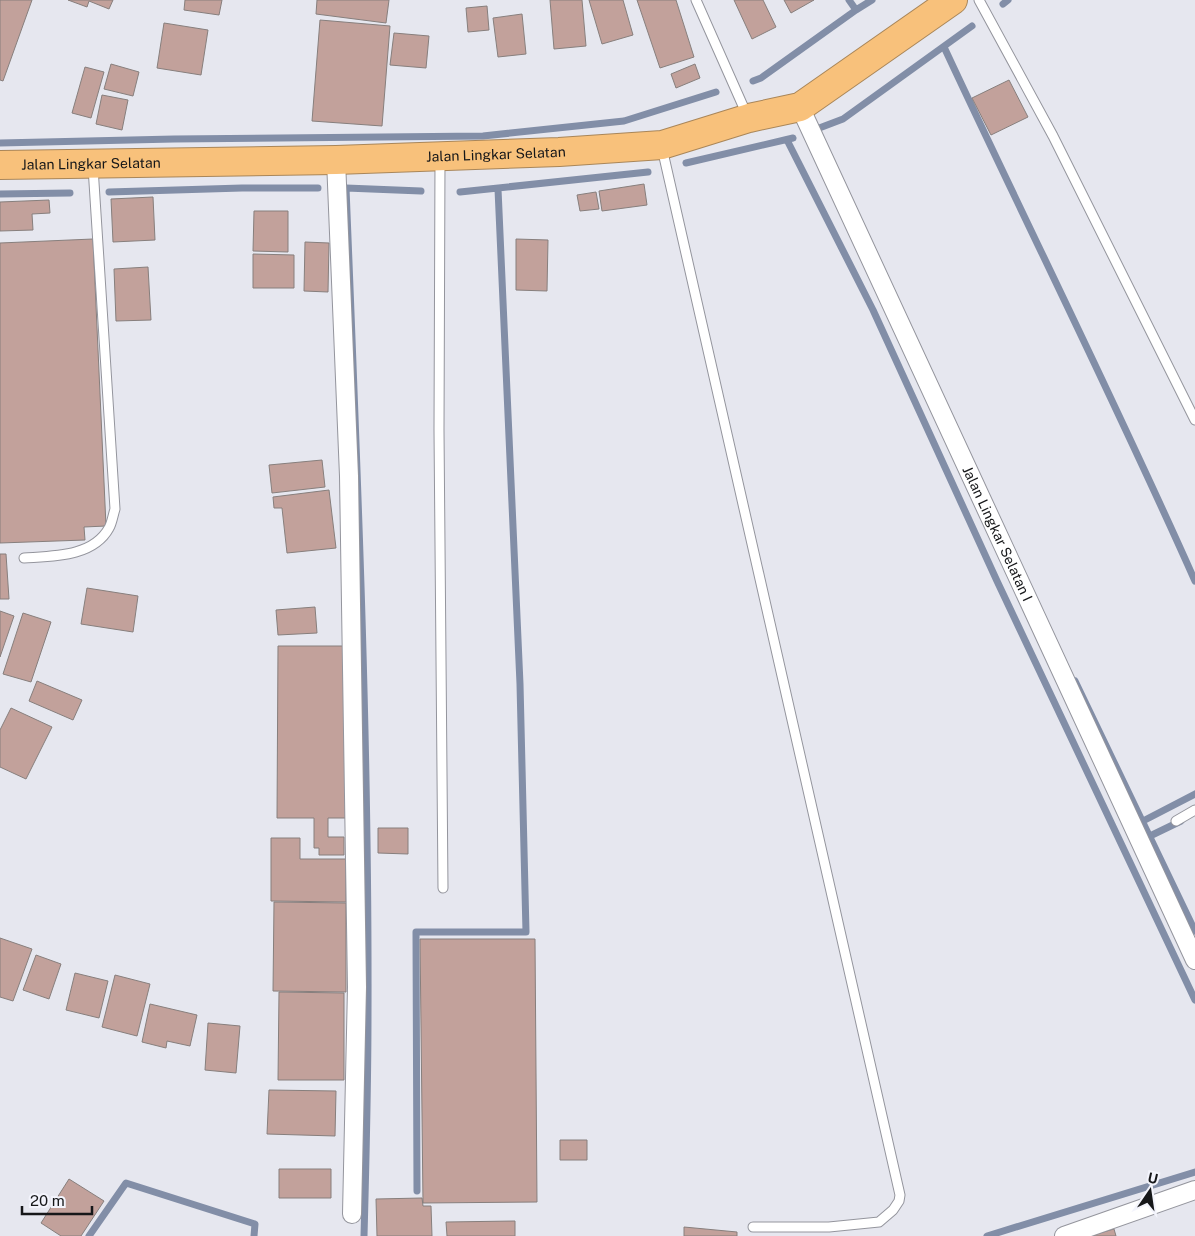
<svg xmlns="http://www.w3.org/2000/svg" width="1195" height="1236" viewBox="0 0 1195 1236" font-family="'Public Sans',sans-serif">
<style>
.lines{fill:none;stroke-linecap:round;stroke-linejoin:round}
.stream{stroke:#828ea7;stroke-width:7}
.building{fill:#c2a19b;stroke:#877f7d}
.lane-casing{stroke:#94959d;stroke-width:11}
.street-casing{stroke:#94959d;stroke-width:20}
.highway-casing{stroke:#a98659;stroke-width:30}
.lane{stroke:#fff;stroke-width:9}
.street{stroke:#fff;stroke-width:18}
.highway{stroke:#f8c17b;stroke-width:28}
.labels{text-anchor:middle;stroke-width:5;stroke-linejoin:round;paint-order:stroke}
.street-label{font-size:14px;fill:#161719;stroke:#f3f4fc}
</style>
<rect width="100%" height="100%" fill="#e6e7ef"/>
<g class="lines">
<!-- stream -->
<path class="stream" d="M849,0L856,10L872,0
M1003,4L1008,0
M944,47C1027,225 1115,401 1195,581
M753,81L761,78L856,10
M814,130L843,119L972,26
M787,140L873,310L997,581L1195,1000
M0,143L174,139L483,136L624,121L716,92
M686,163L793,138
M109,192L242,188H318
M460,192L648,172
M0,194L70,193
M1075,681L1195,931
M1143,821L1195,794
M1150,836L1181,821
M417,1191L416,932H526L520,684L498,189
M89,1236L126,1183L255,1224L254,1236
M364,1236C366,1162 368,1089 368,1015C369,739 357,463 346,188L421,191
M987,1236L1195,1172"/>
</g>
<!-- building -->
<path class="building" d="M0,0H32L3,81L0,80Z
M68,0H113L109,9L89,1L87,7Z
M185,0H222L219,15L184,10Z
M317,0H389L386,23L316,14Z
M550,0H582L586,46L554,49Z
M589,0H623L633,35L602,44Z
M637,0H676L694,57L660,68Z
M734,0H763L776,27L752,39Z
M784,0H814L791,13Z
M487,6L489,30L468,32L466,8Z
M522,14L526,54L498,57L493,18Z
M320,20L390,26L382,126L312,121Z
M164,23L208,30L201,75L157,68Z
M394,33L429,36L426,68L390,65Z
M111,64L139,72L133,96L104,89Z
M695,64L700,78L676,88L671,74Z
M85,67L104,72L91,118L72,113Z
M1009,80L1028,117L991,135L972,98Z
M102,95L128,100L122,130L96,124Z
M644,184L647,205L602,211L599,191Z
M596,192L599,209L580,211L577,195Z
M153,197L155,240L113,242L111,199Z
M49,200L50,213L32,214L33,230L0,231V202Z
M254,211H288V252L253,251Z
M93,239L106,526L84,527L85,540L0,543V243Z
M516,239L548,240L547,291L516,290Z
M305,242L329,243L328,292L304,291Z
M253,254L294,255V288H253Z
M148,267L151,320L116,321L114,269Z
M322,460L325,487L272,493L269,465Z
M329,490L336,548L287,553L282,508H274L273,497Z
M0,554H6L9,599H0Z
M87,588L138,596L133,632L81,624Z
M315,607L317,633L278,635L276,610Z
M0,611L14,616L0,657Z
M23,613L51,622L31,682L3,674Z
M278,646H348L347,818H328V837H344V855H319V848H314V818H277Z
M37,681L82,700L73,720L29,701Z
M11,708L52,727L26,779L0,767V730Z
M378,828H408V854L378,853Z
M271,838H300V859H346V902L271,901Z
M274,902L346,903V992L273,991Z
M0,938L32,949L13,1001L0,997Z
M420,939H535L537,1202L423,1203Z
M36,955L61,964L49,999L23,990Z
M75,973L108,981L99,1018L66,1010Z
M115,975L150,984L137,1036L102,1027Z
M279,992L344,993V1080H278Z
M150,1004L197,1015L190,1046L167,1041L166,1048L142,1042Z
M208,1023L240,1026L236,1073L205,1070Z
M269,1090L336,1091L335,1136L267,1134Z
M560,1140H587V1160H560Z
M279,1169H331V1198H279Z
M69,1179L104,1201L81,1236H61L41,1223Z
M422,1198L423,1206H431L432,1236H377L376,1199Z
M515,1221V1236H447L446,1222Z
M684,1227L737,1232V1236H684Z
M1114,1229L1116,1236H1089Z"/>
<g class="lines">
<defs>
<path id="lane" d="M696,0L747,115
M979,0L1053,136L1195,420
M662,148L900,1195L899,1201L893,1210L879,1222L829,1227H753
M440,160L439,430L443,888
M24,558C53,556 93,557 109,528C112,523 113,515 115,509L93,167
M1176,821L1195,810"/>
<g id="street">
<path id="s1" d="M800,107L1195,960"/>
<path d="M336,160L349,476L357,987L352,1214"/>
<path d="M1064,1236L1195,1190"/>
</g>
<g id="highway">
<path id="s2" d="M0,165L336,160L559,152L662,145L749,118L800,107L953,0"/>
</g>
</defs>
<!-- lane casing -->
<use href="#lane" class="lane-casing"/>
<!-- street casing -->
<use href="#street" class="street-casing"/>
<!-- highway casing -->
<use href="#highway" class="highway-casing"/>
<!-- lane -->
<use href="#lane" class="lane"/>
<!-- street -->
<use href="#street" class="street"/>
<!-- highway -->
<use href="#highway" class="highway"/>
</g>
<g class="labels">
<!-- street labels -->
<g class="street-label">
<text dy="5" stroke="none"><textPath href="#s2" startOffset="496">Jalan Lingkar Selatan</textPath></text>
<text dy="5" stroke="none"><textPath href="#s2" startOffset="91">Jalan Lingkar Selatan</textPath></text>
<text dy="5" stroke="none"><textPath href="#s1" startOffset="470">Jalan Lingkar Selatan I</textPath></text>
</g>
</g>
<!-- north arrow -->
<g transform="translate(1150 1191) rotate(13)" stroke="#f3f4fc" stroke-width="4" paint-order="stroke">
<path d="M0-4L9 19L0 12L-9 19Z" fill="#161719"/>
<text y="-8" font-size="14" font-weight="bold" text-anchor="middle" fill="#161719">U</text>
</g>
<!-- scale -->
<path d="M22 1206v8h70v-8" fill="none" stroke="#161719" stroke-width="2.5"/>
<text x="30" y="1206" font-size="15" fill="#161719" stroke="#f3f4fc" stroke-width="4" paint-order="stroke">20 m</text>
</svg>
